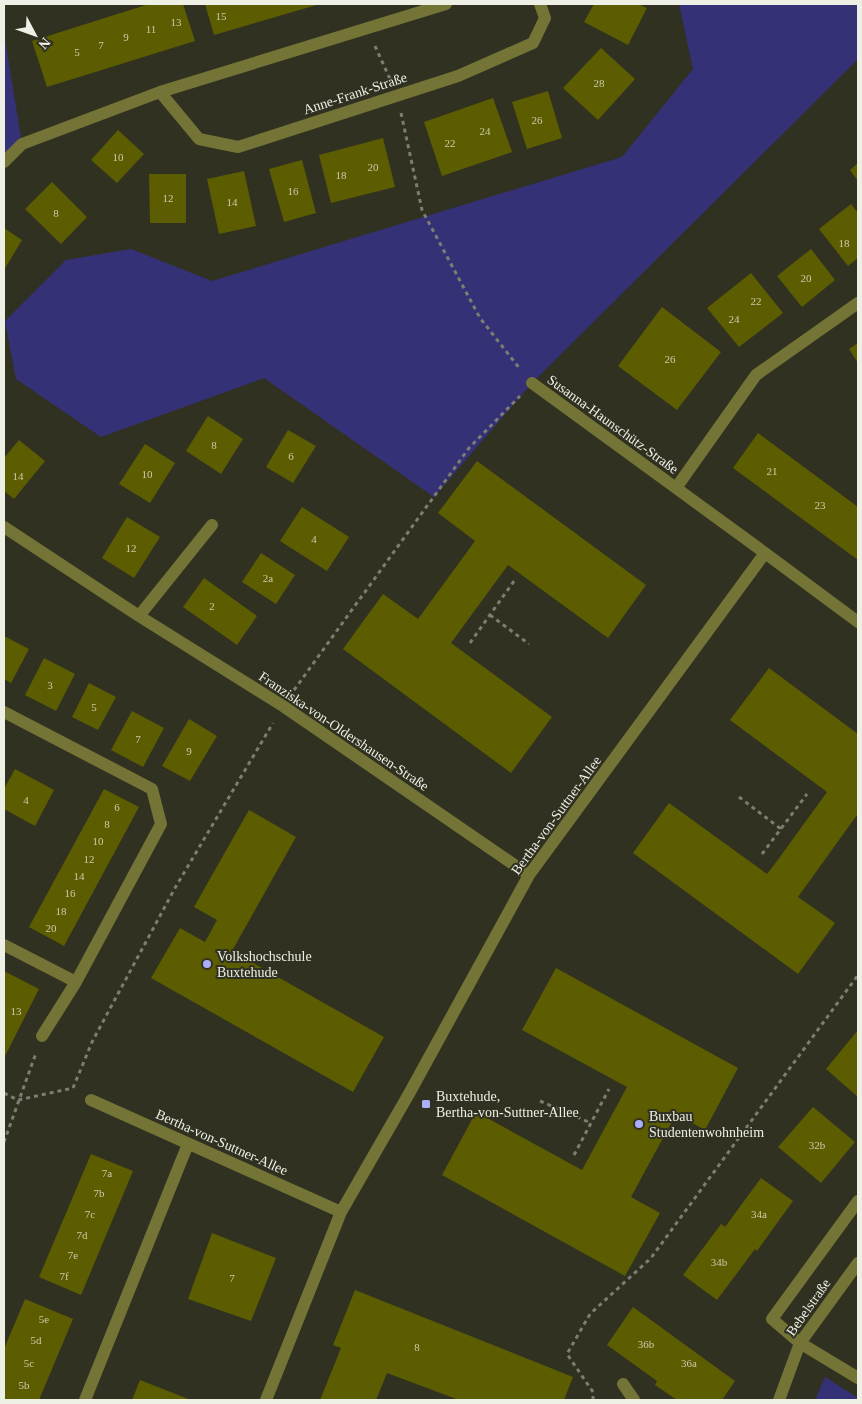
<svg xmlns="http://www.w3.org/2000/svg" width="862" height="1404" viewBox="0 0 862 1404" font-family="'Times New Roman',serif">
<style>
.green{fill:#353177}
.building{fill:#5c5d00}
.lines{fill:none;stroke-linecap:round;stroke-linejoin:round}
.path{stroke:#7d7e71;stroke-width:3;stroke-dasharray:4 4;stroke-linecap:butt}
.service{stroke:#737436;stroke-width:12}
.minor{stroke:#737436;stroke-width:12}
.poi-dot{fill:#abaffb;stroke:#303121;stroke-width:2}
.labels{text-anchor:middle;stroke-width:4;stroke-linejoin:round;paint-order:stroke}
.number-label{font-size:11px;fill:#cacaac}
.street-label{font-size:14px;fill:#eeefe5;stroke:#303121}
.poi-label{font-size:14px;fill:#eeefe5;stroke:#303121;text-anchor:start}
</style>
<rect width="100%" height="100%" fill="#303121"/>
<!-- green -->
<path class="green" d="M679,4H858V59L532,383L434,497L264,378L101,437L16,379L5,321L66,260L131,249L212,281L622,157L693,69Z
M4,33L22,144L4,162Z
M825,1377L858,1398V1400H815Z"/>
<!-- building -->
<path class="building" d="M149,4H183L195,41L47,87L32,41Z
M205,4H320L214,35Z
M594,4H638L647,8L628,45L584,22Z
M601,48L635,79L598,120L563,88Z
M548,91L562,138L527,149L512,102Z
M493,98L512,152L442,176L424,122Z
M118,130L144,154L117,183L91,160Z
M383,138L395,187L331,203L319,155Z
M302,160L316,213L284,222L269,169Z
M858,163V181L850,170Z
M244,171L256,226L219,234L207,179Z
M149,174H186V223H150Z
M52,182L87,217L61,244L25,209Z
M851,204L858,213V258L848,266L819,229Z
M4,228L22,240L4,270Z
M811,249L835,280L802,307L777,276Z
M751,273L783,313L739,347L707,308Z
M662,307L721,352L677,410L618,366Z
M858,343V363L849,349Z
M208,416L243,439L221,474L186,451Z
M288,430L316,446L293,483L266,467Z
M758,433L858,507V560L733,468Z
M19,440L45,461L14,499L4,491V458Z
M145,444L175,463L150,503L119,484Z
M477,461L646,585L608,638L508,565L451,643L552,717L511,773L343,649L383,594L418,619L475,541L438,513Z
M302,507L349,537L327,571L280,541Z
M127,517L160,537L134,578L102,558Z
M261,553L295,575L276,604L242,582Z
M204,578L257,616L237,645L183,607Z
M4,636L29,649L11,683L4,679Z
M44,658L75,674L56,711L25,695Z
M769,668L858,734V816L857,815L798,897L835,923L798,974L633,853L669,803L767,874L777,861L827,792L730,720Z
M89,683L116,697L98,730L72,717Z
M132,711L164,728L143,767L111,750Z
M189,719L217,736L190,781L162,766Z
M15,769L54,790L35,826L4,809V789Z
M104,789L139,807L64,946L29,927Z
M249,810L296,837L232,951L384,1037L353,1092L151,978L180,928L205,942L217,920L194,907Z
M556,968L738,1068L705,1130L676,1114L631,1197L660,1213L625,1276L442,1175L476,1112L582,1170L627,1087L522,1030Z
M4,971L39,989L4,1058Z
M858,1030V1097L826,1069Z
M813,1107L855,1142L821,1183L778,1147Z
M91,1154L133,1171L81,1295L39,1277Z
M761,1178L793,1201L757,1251L755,1249L717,1300L683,1275L721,1224L725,1227Z
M212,1233L276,1258L251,1321L188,1299Z
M355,1290L573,1377L564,1400H459L387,1373L376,1400H320L341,1348L333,1345Z
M25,1299L73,1319L39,1400H4V1349Z
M633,1307L735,1381L722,1400H677L655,1385L657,1381L607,1345Z
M140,1380L191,1400H132Z"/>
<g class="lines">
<!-- path -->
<path class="path" d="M375,46L390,79
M401,113L422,210L480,318L520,369
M490,615L529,644
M470,643L514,581
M294,690L469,448L520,396
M739,797L781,829
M762,854L807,794
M73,1088L92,1042L175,888L273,723
M4,1093L18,1100L73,1088
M540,1101L591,1123
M4,1142L36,1053
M574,1155L609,1089
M593,1400V1392L567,1354L590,1314L651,1258L858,975"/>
<!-- service -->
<path class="service" d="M800,1343L772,1319L858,1201
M623,1384L634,1400"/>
<!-- minor -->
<path class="minor" d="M160,92L199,139L238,147L458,76L533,43L545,18L540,4
M4,162L22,144L160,92L446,4
M532,383L676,488
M4,527L139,616L283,706L529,875
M765,553L676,488L756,375L858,303
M139,616L212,525
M4,712L152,789L161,824L76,982L4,945
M42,1036L76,982
M91,1100L341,1212
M800,1343L858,1378
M85,1400L188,1144
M266,1400L341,1212L410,1092L529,875L765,553L858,622
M779,1400L800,1343L858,1263"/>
</g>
<!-- markers -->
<g class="poi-dot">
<circle cx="207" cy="964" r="5"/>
<rect x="421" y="1099" width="10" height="10" rx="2.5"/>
<circle cx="639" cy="1124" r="5"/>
</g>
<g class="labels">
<!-- number labels -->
<g class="number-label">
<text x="221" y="20">15</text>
<text x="176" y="26">13</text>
<text x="151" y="33">11</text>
<text x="126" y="41">9</text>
<text x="101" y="49">7</text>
<text x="77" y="56">5</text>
<text x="599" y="87">28</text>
<text x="537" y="124">26</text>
<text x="485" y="135">24</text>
<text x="450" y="147">22</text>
<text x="118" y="161">10</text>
<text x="373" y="171">20</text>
<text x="341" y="179">18</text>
<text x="293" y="195">16</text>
<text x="168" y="202">12</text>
<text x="232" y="206">14</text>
<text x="56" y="217">8</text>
<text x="844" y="247">18</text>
<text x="806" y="282">20</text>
<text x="756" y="305">22</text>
<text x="734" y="323">24</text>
<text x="670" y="363">26</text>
<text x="214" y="449">8</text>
<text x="291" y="460">6</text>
<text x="772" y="475">21</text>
<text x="147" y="478">10</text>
<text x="18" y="480">14</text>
<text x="820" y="509">23</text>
<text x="314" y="543">4</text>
<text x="131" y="552">12</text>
<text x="268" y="582">2a</text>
<text x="212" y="610">2</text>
<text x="50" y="689">3</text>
<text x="94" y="711">5</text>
<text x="138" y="743">7</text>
<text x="189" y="755">9</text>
<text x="26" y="804">4</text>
<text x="117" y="811">6</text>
<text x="107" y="828">8</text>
<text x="98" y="845">10</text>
<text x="89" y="863">12</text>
<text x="79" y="880">14</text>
<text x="70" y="897">16</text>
<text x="61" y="915">18</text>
<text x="51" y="932">20</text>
<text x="16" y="1015">13</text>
<text x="817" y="1149">32b</text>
<text x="107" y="1177">7a</text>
<text x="99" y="1197">7b</text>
<text x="90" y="1218">7c</text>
<text x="759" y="1218">34a</text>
<text x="82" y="1239">7d</text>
<text x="73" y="1259">7e</text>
<text x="719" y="1266">34b</text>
<text x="64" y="1280">7f</text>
<text x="232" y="1282">7</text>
<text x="44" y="1323">5e</text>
<text x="36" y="1344">5d</text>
<text x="646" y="1348">36b</text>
<text x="417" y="1351">8</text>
<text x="29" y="1367">5c</text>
<text x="689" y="1367">36a</text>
<text x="24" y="1389">5b</text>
</g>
<!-- street labels -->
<g class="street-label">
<text transform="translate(355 93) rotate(-18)" y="5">Anne-Frank-Straße</text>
<text transform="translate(613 424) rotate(36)" y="5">Susanna-Haunschütz-Straße</text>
<text transform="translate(344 731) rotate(34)" y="5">Franziska-von-Oldershausen-Straße</text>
<text transform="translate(556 815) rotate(-54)" y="5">Bertha-von-Suttner-Allee</text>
<text transform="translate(222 1142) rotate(24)" y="5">Bertha-von-Suttner-Allee</text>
<text transform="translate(808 1307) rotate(-55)" y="5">Bebelstraße</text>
</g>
<!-- poi labels -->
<g class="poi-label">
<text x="217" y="961">Volkshochschule<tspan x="217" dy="16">Buxtehude</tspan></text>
<text x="436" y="1101">Buxtehude,<tspan x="436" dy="16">Bertha-von-Suttner-Allee</tspan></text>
<text x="649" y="1121">Buxbau<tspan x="649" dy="16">Studentenwohnheim</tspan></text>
</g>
</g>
<!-- border -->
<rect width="862" height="1404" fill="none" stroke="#eeefe5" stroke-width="10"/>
<!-- north arrow -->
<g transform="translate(35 35) rotate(131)" stroke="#303121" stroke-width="4" paint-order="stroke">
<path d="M0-4L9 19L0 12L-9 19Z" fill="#eeefe5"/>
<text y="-8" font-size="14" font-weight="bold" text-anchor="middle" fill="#eeefe5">N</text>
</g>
</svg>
